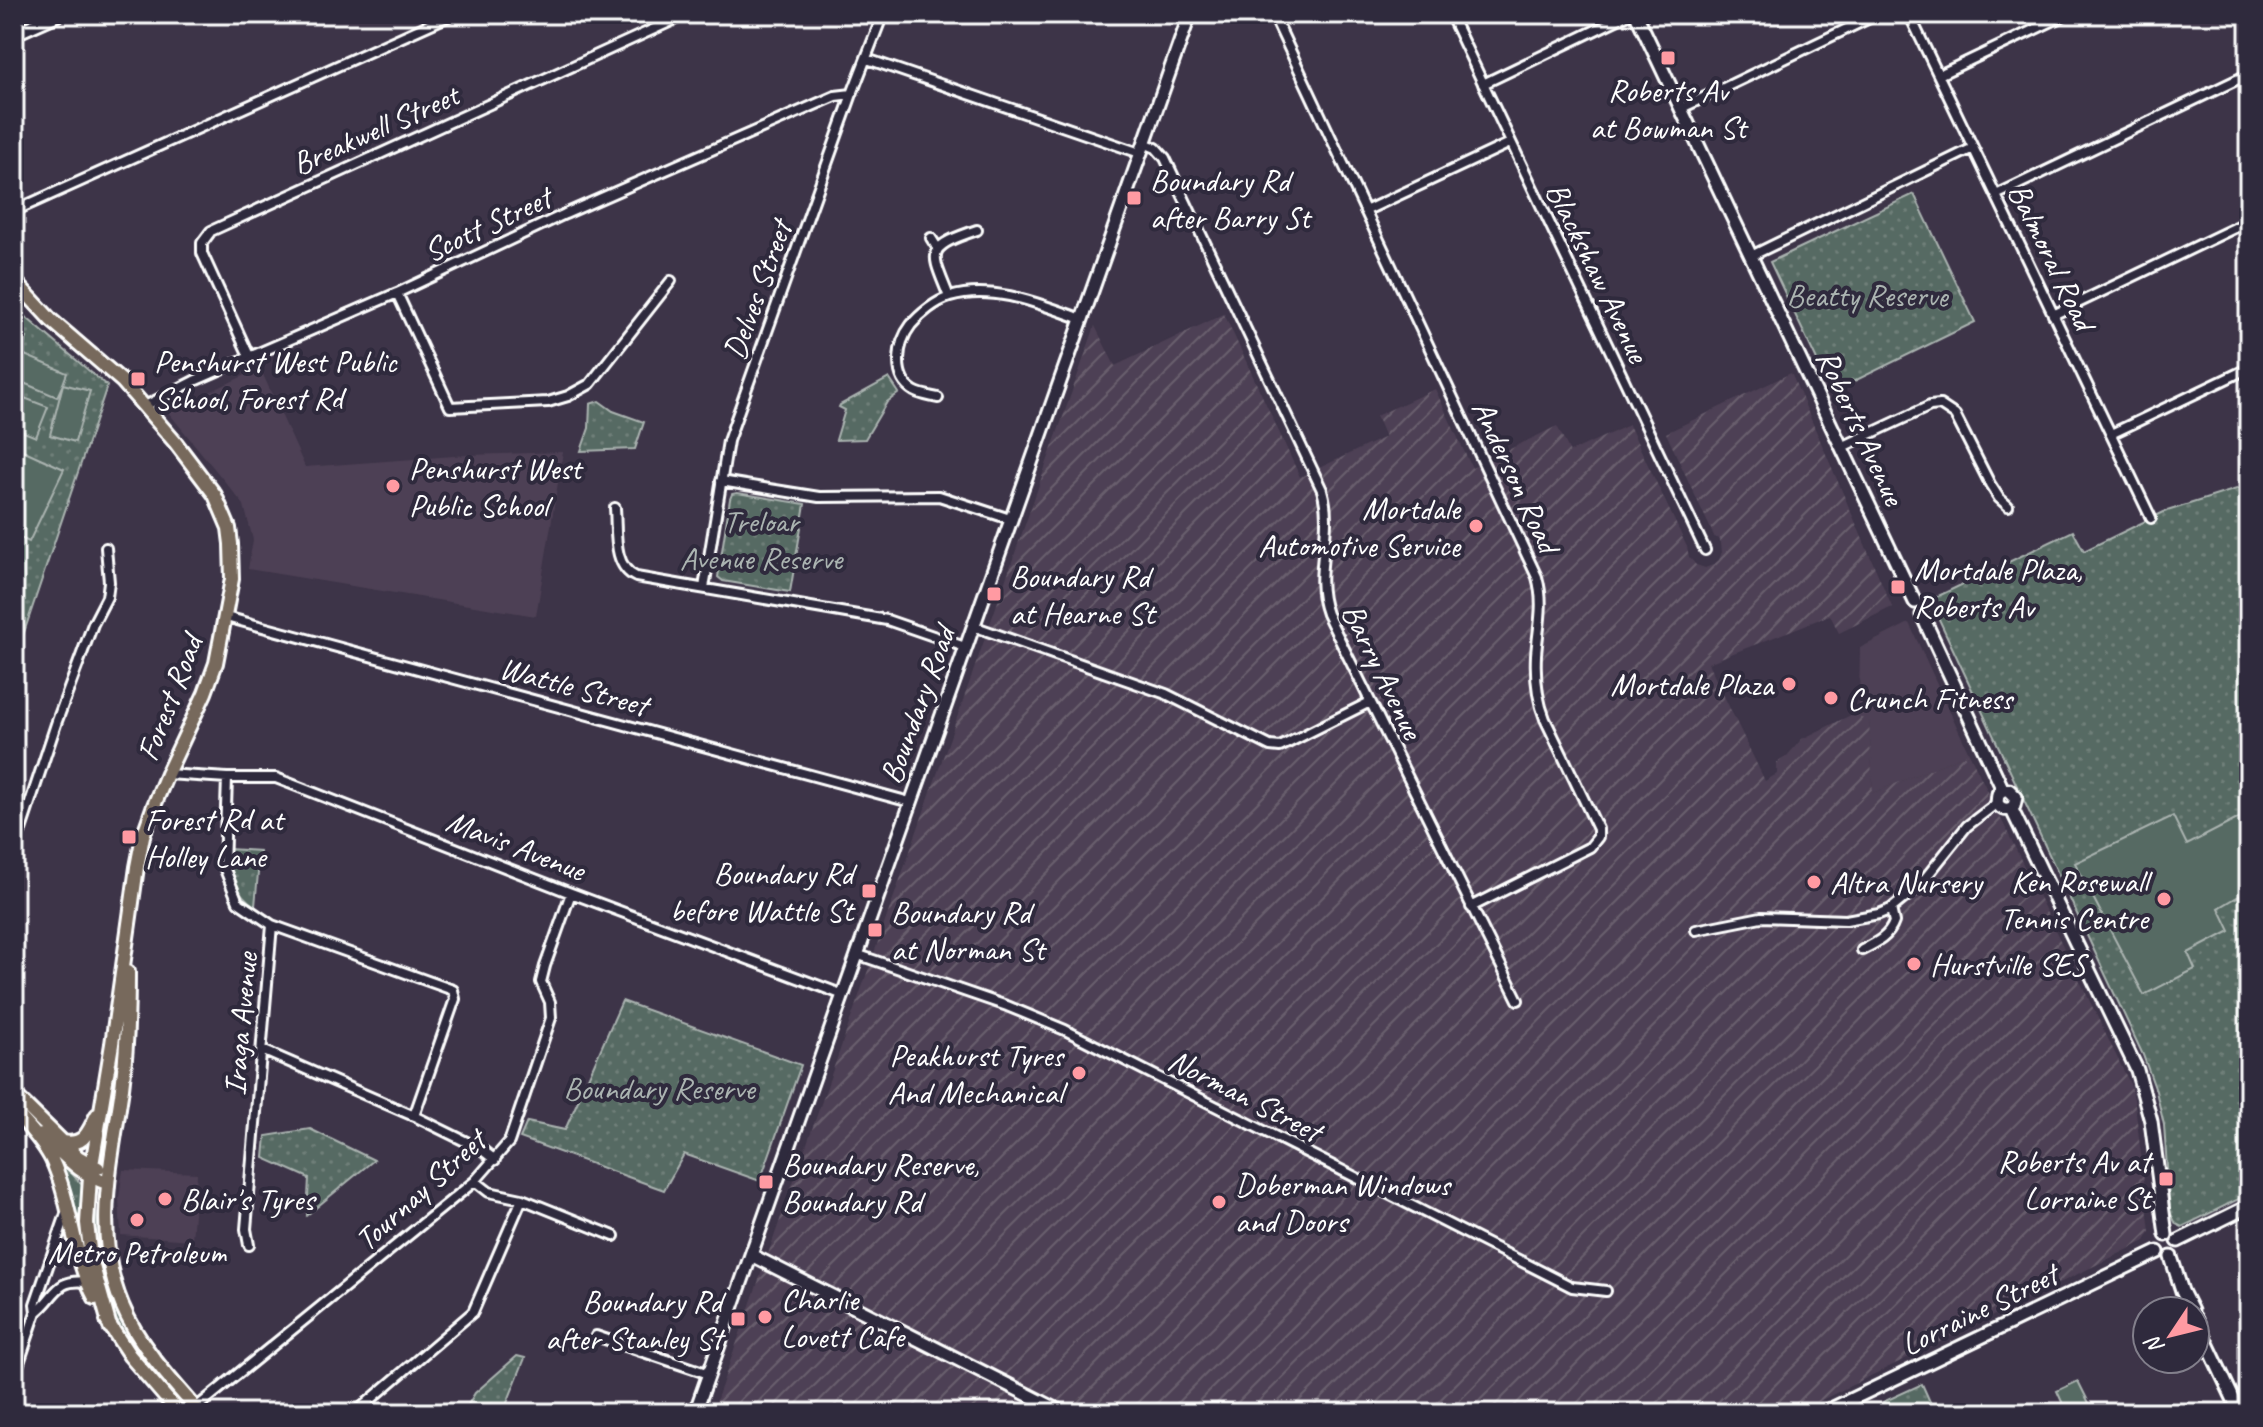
<svg xmlns="http://www.w3.org/2000/svg" width="2263" height="1427" viewBox="0 0 2263 1427" font-family="Caveat,sans-serif">
<style>
.built{fill:#4e4155}
.industrial{fill:url(#industrial-furrows)}
.green{fill:url(#green-dots);stroke:#abb4b1;stroke-width:2}
.pitch{fill:#576a63;stroke:#abb4b1;stroke-width:2}
.lines{fill:none;stroke-linecap:round;stroke-linejoin:round}
.street-casing{stroke:#fff;stroke-width:14}
.secondary-casing{stroke:#fff;stroke-width:17}
.primary-casing{stroke:#fff;stroke-width:18}
.street{stroke:#2f2a3d;stroke-width:8}
.secondary{stroke:#2f2a3d;stroke-width:11}
.primary{stroke:#77695c;stroke-width:12}
.poi-dot{fill:#ff9aa2;stroke:#2f2a3d;stroke-width:3}
.labels{text-anchor:middle;stroke-width:8;stroke-linejoin:round;paint-order:stroke}
.poi-label{font-size:32px;fill:#fff;stroke:#2f2a3d;text-anchor:start}
.street-label{font-size:32px;fill:#fff;stroke:#2f2a3d}
.park-label{font-size:32px;fill:#abb4b1;stroke:#2f2a3d}
</style>
<defs>
<pattern id="industrial-furrows" width="10" height="10" patternUnits="userSpaceOnUse" patternTransform="scale(2)"><rect width="10" height="10" fill="#4e4155"/><path d="M-1 1l2-2M0 10L10 0M9 11l2-2" fill="none" stroke="#695e6e"/></pattern>
<pattern id="green-dots" width="8" height="8" patternUnits="userSpaceOnUse" patternTransform="scale(2)"><rect width="8" height="8" fill="#576a63"/><path d="M2 2h.1M6 6h.1" fill="none" stroke="#70807a" stroke-width="1.8" stroke-linecap="round"/></pattern>
</defs>
<rect width="100%" height="100%" fill="#3d3448"/>
<filter id="ink" filterUnits="userSpaceOnUse"><feTurbulence type="fractalNoise" baseFrequency=".0125" numOctaves="2"/><feDisplacementMap in="SourceGraphic" scale="16" xChannelSelector="R" yChannelSelector="G"/><feConvolveMatrix kernelMatrix="1 2 1 2 8 2 1 2 1" color-interpolation-filters="sRGB"/></filter>
<g filter="url(#ink)">
<!-- built -->
<path class="built" d="M260,368L305,467L468,455L563,452L536,616L248,569L253,540L244,505L168,412Z
M1909,623L1969,753L1873,793L1869,721L1861,719L1859,705L1860,648Z
M123,1170L197,1173L192,1240L121,1235L119,1197Z"/>
<!-- industrial -->
<path class="industrial" d="M1224,314L1300,477L1385,437L1376,416L1435,389L1472,468L1557,426L1570,452L1629,425L1687,547L1689,557L1696,565L1705,568L1713,565L1719,560L1722,552L1721,543L1717,538H1715L1666,433L1791,373L1892,607L1839,633L1830,615L1708,663L1765,781L1777,774V763L1787,756L1802,739L1855,713L1859,705L1861,718L1869,720L1873,793L1969,753L2131,1086L2135,1104L2150,1232L2145,1241L1795,1413H712L1095,326L1115,366Z"/>
<!-- green -->
<path class="green" d="M1914,194L1975,322L1832,392L1770,262Z
M14,303L28,319L107,386L14,662Z
M889,378L899,393L887,402L865,439L836,440L845,410L839,407L840,405Z
M599,401L613,411L644,422L635,449L581,451L589,428L590,404Z
M2249,485V1194L2182,1227L2176,1224L2170,1212L2164,1125L2156,1091L2143,1055L1930,600L2073,531L2084,551L2164,512Z
M737,493L805,504L790,592L723,581L718,577L730,499L732,494Z
M228,849L260,851L255,906C235,893 228,872 228,849Z
M622,1001L801,1065L760,1181L684,1154L664,1190L520,1138L527,1122L565,1130Z
M310,1129L374,1160L307,1215L309,1178L264,1158L266,1136Z
M57,1157L83,1186L81,1227L78,1229Z
M93,1195C103,1257 101,1295 138,1351L136,1352C101,1303 91,1255 93,1195Z
M517,1356L525,1358L503,1413H463L475,1393Z
M1922,1384L1935,1413H1888L1883,1402Z"/>
<!-- pitch -->
<path class="pitch" d="M14,332L27,338L20,353L67,373L63,384L90,391L75,442L50,435L63,384L57,397L14,379Z
M14,394L48,407L36,437L14,428Z
M14,446L64,469L29,542L14,535Z
M2249,813V890L2219,908L2230,931L2188,953L2195,969L2144,995L2075,863L2173,816L2187,845Z
M2078,1381L2094,1413H2067L2057,1391Z"/>
<g class="lines">
<defs>
<path id="street" d="M1273,14L1537,577C1545,605 1538,627 1536,655C1535,676 1537,699 1545,719L1598,829V837L1590,847L1471,907
M1450,14L1705,550
M1909,14L2151,518
M867,59L1140,153
M1939,75L2067,14
M1483,84L1629,14
M1682,108L1878,14
M1144,143L1156,148L1165,158L1322,490C1335,534 1311,570 1327,614L1518,1000
M1996,195L2249,74
M14,211L453,14
M1365,211L1510,143
M931,238L938,249
M1751,256L1973,148
M397,293L450,407L548,402L568,396L590,384L671,281
M949,297C931,251 924,248 977,230
M2053,315L2249,221
M250,358L202,253V243L211,231L687,14
M938,398C930,396 921,395 914,391C892,378 897,343 911,325C920,314 936,301 950,297C994,284 1042,305 1082,319
M145,406L194,381L397,293L565,214L835,96L852,94
M2111,434L2249,368
M1842,447L1930,406L1940,405L1955,415L1990,484L1999,498L2008,506
M721,481L819,497L939,496L1010,519
M615,508C617,531 612,566 636,577L887,620L965,647
M704,588L728,441L852,94L883,14
M226,617L910,802
M973,626L1166,694L1270,746L1280,747L1370,702
M167,774L227,778H276L571,893L841,994
M227,778L224,867L238,902L272,925L246,1229L249,1245
M14,851L57,721L93,624L107,597L109,582L106,548
M272,925L453,990L455,999L414,1116
M1696,930L1761,917L1846,920L1879,914L1891,909L1919,886L1967,826L1997,803
M1862,950C1876,943 1889,937 1894,922L1891,909
M856,954L1007,1006L1065,1030L1572,1287L1606,1291
M262,1050L414,1116L481,1149L495,1160
M475,1181L489,1192L522,1199L614,1236
M36,1312C56,1297 55,1278 86,1282
M596,1336L709,1374
M14,1378L36,1312L35,1304L67,1211
M14,1405L24,1413
M196,1408L475,1181L509,1142L551,1018L550,1002L541,982L545,966L571,893
M355,1413L473,1312L522,1199"/>
<path id="secondary" d="M1636,14L1915,602
M14,34L59,14
M1922,615L2003,790H2009L2016,797L2014,806C2008,811 2001,810 1997,803L1998,794L2003,790
M2011,808L2137,1070L2151,1121L2166,1235
M2178,1241L2249,1206
M751,1255L1064,1413
M2171,1257L2182,1291L2192,1311
M2195,1318L2240,1413
M695,1413L1190,14
M1823,1413L2158,1252"/>
<path id="primary" d="M14,280L51,320L123,382L175,442L215,495L229,528L231,544L232,579L216,663L205,693L167,774L153,808L143,836L137,867L112,1044L90,1177L87,1223L91,1259L110,1327
M128,972C128,1011 127,1050 122,1088C112,1160 92,1234 122,1305C139,1346 170,1379 200,1413
M14,1094L78,1157L98,1168
M14,1110C27,1126 43,1141 52,1160C72,1204 72,1255 95,1298
M42,1135C66,1156 76,1172 107,1183
M63,1142C85,1146 88,1132 97,1115
M107,1321L130,1356L179,1413"/>
</defs>
<!-- street casing -->
<use href="#street" class="street-casing"/>
<!-- secondary casing -->
<use href="#secondary" class="secondary-casing"/>
<!-- primary casing -->
<use href="#primary" class="primary-casing"/>
<!-- street -->
<use href="#street" class="street"/>
<!-- secondary -->
<use href="#secondary" class="secondary"/>
<!-- primary -->
<use href="#primary" class="primary"/>
</g>
</g>
<!-- markers -->
<g class="poi-dot">
<rect x="1660" y="50" width="16" height="16" rx="4"/>
<rect x="1126" y="190" width="16" height="16" rx="4"/>
<rect x="130" y="371" width="16" height="16" rx="4"/>
<circle cx="393" cy="486" r="8"/>
<circle cx="1476" cy="526" r="8"/>
<rect x="1890" y="579" width="16" height="16" rx="4"/>
<rect x="986" y="586" width="16" height="16" rx="4"/>
<circle cx="1789" cy="684" r="8"/>
<circle cx="1831" cy="698" r="8"/>
<rect x="121" y="829" width="16" height="16" rx="4"/>
<circle cx="1814" cy="882" r="8"/>
<rect x="861" y="883" width="16" height="16" rx="4"/>
<circle cx="2164" cy="899" r="8"/>
<rect x="867" y="922" width="16" height="16" rx="4"/>
<circle cx="1914" cy="964" r="8"/>
<circle cx="1079" cy="1073" r="8"/>
<rect x="2158" y="1171" width="16" height="16" rx="4"/>
<rect x="758" y="1174" width="16" height="16" rx="4"/>
<circle cx="165" cy="1199" r="8"/>
<circle cx="1219" cy="1202" r="8"/>
<circle cx="137" cy="1220" r="8"/>
<circle cx="765" cy="1317" r="8"/>
<rect x="730" y="1311" width="16" height="16" rx="4"/>
</g>
<g class="labels">
<!-- poi labels -->
<g class="poi-label">
<text x="1668" y="101" text-anchor="middle">Roberts Av<tspan x="1668" dy="37">at Bowman St</tspan></text>
<text x="1150" y="191">Boundary Rd<tspan x="1150" dy="37">after Barry St</tspan></text>
<text x="154" y="372">Penshurst West Public<tspan x="154" dy="37">School, Forest Rd</tspan></text>
<text x="409" y="479">Penshurst West<tspan x="409" dy="37">Public School</tspan></text>
<text x="1460" y="519" text-anchor="end">Mortdale<tspan x="1460" dy="37">Automotive Service</tspan></text>
<text x="1914" y="580">Mortdale Plaza,<tspan x="1914" dy="37">Roberts Av</tspan></text>
<text x="1010" y="587">Boundary Rd<tspan x="1010" dy="37">at Hearne St</tspan></text>
<text x="1773" y="695" text-anchor="end">Mortdale Plaza</text>
<text x="1847" y="709">Crunch Fitness</text>
<text x="145" y="830">Forest Rd at<tspan x="145" dy="37">Holley Lane</tspan></text>
<text x="853" y="884" text-anchor="end">Boundary Rd<tspan x="853" dy="37">before Wattle St</tspan></text>
<text x="2148" y="892" text-anchor="end">Ken Rosewall<tspan x="2148" dy="37">Tennis Centre</tspan></text>
<text x="1830" y="893">Altra Nursery</text>
<text x="891" y="923">Boundary Rd<tspan x="891" dy="37">at Norman St</tspan></text>
<text x="1930" y="975">Hurstville SES</text>
<text x="1063" y="1066" text-anchor="end">Peakhurst Tyres<tspan x="1063" dy="37">And Mechanical</tspan></text>
<text x="2150" y="1172" text-anchor="end">Roberts Av at<tspan x="2150" dy="37">Lorraine St</tspan></text>
<text x="782" y="1175">Boundary Reserve,<tspan x="782" dy="37">Boundary Rd</tspan></text>
<text x="1235" y="1195">Doberman Windows<tspan x="1235" dy="37">and Doors</tspan></text>
<text x="181" y="1210">Blair's Tyres</text>
<text x="137" y="1263" text-anchor="middle">Metro Petroleum</text>
<text x="781" y="1310">Charlie<tspan x="781" dy="37">Lovett Cafe</tspan></text>
<text x="722" y="1312" text-anchor="end">Boundary Rd<tspan x="722" dy="37">after Stanley St</tspan></text>
</g>
<!-- street labels -->
<g class="street-label">
<text transform="translate(375 129) rotate(-24)" y="11">Breakwell Street</text>
<text transform="translate(487 224) rotate(-25)" y="11">Scott Street</text>
<text transform="translate(2052 256) rotate(64)" y="11">Balmoral Road</text>
<text transform="translate(1598 272) rotate(64)" y="11">Blackshaw Avenue</text>
<text transform="translate(757 290) rotate(-70)" y="11">Delves Street</text>
<text transform="translate(1861 427) rotate(65)" y="11">Roberts Avenue</text>
<text transform="translate(1516 476) rotate(65)" y="11">Anderson Road</text>
<text transform="translate(1383 671) rotate(64)" y="11">Barry Avenue</text>
<text transform="translate(574 686) rotate(15)" y="11">Wattle Street</text>
<text transform="translate(169 698) rotate(-69)" y="11">Forest Road</text>
<text transform="translate(917 705) rotate(-70)" y="11">Boundary Road</text>
<text transform="translate(516 845) rotate(21)" y="11">Mavis Avenue</text>
<text transform="translate(240 1024) rotate(-85)" y="11">Iraga Avenue</text>
<text transform="translate(1245 1095) rotate(27)" y="11">Norman Street</text>
<text transform="translate(420 1190) rotate(-42)" y="11">Tournay Street</text>
<text transform="translate(1979 1309) rotate(-26)" y="11">Lorraine Street</text>
</g>
<!-- park labels -->
<g class="park-label">
<text x="1867" y="306">Beatty Reserve</text>
<text x="761" y="532">Treloar<tspan x="761" dy="37">Avenue Reserve</tspan></text>
<text x="659" y="1099">Boundary Reserve</text>
</g>
</g>
<!-- margin -->
<rect width="2263" height="1427" fill="none" stroke="#2f2a3d" stroke-width="48"/>
<rect x="24" y="24" width="2215" height="1379" fill="none" stroke="#fff" stroke-width="3" filter="url(#ink)"/>
<!-- north arrow -->
<g transform="translate(2171 1335) rotate(235)"><circle r="38" fill="#2f2a3d" stroke="#827f8b" stroke-width="2"/>
<path d="M0-6L14 30L0 20L-14 30Z" fill="#ff9aa2"/>
<text y="-12" font-size="22" font-weight="bold" text-anchor="middle" fill="#ffffff">N</text>
</g>
</svg>
